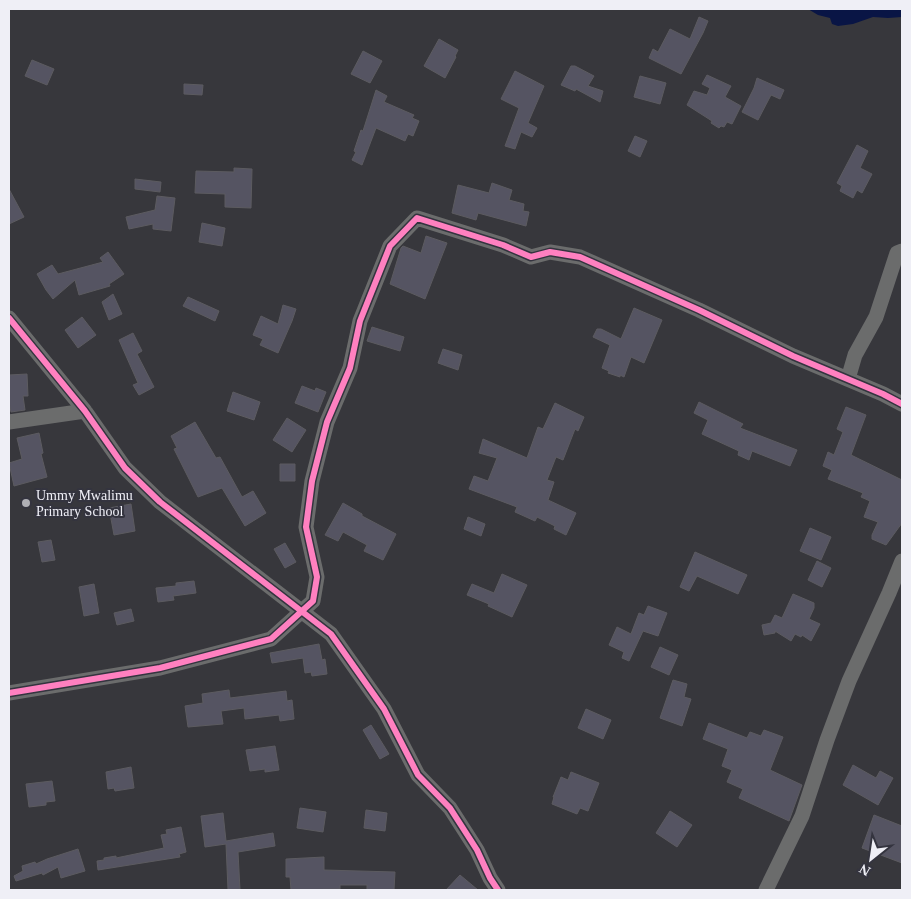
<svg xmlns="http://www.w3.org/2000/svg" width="911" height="899" viewBox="0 0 911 899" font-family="'Times New Roman',serif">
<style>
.water{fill:#091545}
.building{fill:#555462;stroke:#5c5b60}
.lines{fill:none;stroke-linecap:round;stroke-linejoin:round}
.minor{stroke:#6b6c6c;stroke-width:15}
.cycleway-casing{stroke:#34343f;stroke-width:9}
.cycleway{stroke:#ff80c0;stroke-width:6}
.poi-dot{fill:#afafb5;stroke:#34343f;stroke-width:2}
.labels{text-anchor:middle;stroke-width:4;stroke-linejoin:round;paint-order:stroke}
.poi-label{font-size:14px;fill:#efeff6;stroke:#34343f;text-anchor:start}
</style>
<rect width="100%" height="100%" fill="#37373c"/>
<!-- water -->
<path class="water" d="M808,9H902V17L888,18L873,17L853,24L838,26L832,24L830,18L818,15Z"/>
<!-- building -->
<path class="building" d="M699,17L708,21L703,33L681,74L649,58L653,49L658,52L670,29L690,39Z
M439,39L458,50L455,56L456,57L445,78L424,66Z
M363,51L382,61L370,83L351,74Z
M32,60L54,69L47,85L25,76Z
M571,66H575L594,76L588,86L603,91L600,102L576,89L575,91L561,85Z
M515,71L544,86L528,123L537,128L532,137L521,132L515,149L505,146L519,108L501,99Z
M707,75L731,86L725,97L741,106L732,124L727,122L724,127L721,126L719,128L711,123L712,121L687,105L694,91L707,95L710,88L702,84Z
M640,76L666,83L660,104L634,97Z
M757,78L784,90L780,99L771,95L758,120L742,112L754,88Z
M184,84L203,85L202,95L184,94Z
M376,90L387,96L384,102L414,115L412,118L419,121L413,136L408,134L405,141L376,128L362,165L352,160L356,152L354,151L361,130L363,131Z
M635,136L647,141L640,157L628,151Z
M857,145L868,151L860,168L872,174L862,193L857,190L853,198L840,191L842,186L837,183Z
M234,168L252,169L251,208L225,207V194L195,193L196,171L234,172Z
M135,179L161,182L160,192L135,189Z
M492,183L512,190L509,200L524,204L523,211L529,212L526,226L478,213L476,220L452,213L458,185L489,193Z
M9,189L24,217L9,224Z
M157,196L175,198L171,231L153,229V224L129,229L126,217L155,210Z
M202,223L225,228L222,246L199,242Z
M426,236L447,243L425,299L390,284L401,248L403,246L421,253Z
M108,252L124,274L109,284L110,286L79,295L75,280L53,299L46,290L37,274L52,265L58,274L103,262L100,258Z
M113,294L122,314L109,320L102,302Z
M188,297L219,311L215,321L183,306Z
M283,305L296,309L292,321L278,353L260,345L263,339L253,335L261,316L278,324Z
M634,308L662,320L644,363L631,357L624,377L620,375V377L608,373L609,371L602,368L610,345L593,337L597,329H601L621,339Z
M82,317L96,335L78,348L65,330Z
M372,327L404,337L400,351L367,341Z
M133,333L142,351L137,354L154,387L139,395L133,385L138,383L119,340Z
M443,349L462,355L458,370L438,363Z
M27,374L28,396H23L25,410L11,412L9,403V375Z
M302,386L315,391L316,388L326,392L318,412L295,403Z
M233,392L260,402L254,420L227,411Z
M699,402L743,424L740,428L797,450L790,466L752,451L749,460L738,455L739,451L702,434L708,420L694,413Z
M555,403L584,417L578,431L575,429L563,460L556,457L547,480L554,482L548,500L576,513L566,535L554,529L555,526L537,517L535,521L515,512L517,507L469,489L474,476L488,481L497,458L479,453L483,439L527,458L538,427L543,429Z
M846,407L866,415L851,455L902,480V523L886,545L872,539V535L878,522L864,517L870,501L861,497L863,493L828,479L832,470L823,466L828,452L834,455L843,432L837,429Z
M287,418L306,430L292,452L273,440Z
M195,422L216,458L220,457L242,497L253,491L266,513L245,526L222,488L198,497L174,449L177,448L171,436Z
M39,433L43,453L41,454L47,477L14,486L9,463L22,459L17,438Z
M280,464H295V481H280Z
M343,503L362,514V516L396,534L383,560L364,551L367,545L343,532L338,541L325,535Z
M131,504L135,531L114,535L109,508Z
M468,517L485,524L481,536L464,529Z
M810,528L831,537L821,560L800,551Z
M51,540L55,560L42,562L38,542Z
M285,543L296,562L285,568L274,549Z
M695,552L747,575L738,594L697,576L689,591L680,587Z
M817,561L831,568L822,587L808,580Z
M502,574L527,585L512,617L488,606L489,604L467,595L472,584L494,593Z
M194,581L196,593L173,596L174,600L158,602L156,588L176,586V583Z
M94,584L99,613L84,616L79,587Z
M793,594L814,603V608L809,619L820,624L811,641L802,635L801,637L795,634L791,641L775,631V633L764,635L762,625L771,623L775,615L782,618Z
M648,606L667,613L658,636L643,631L629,661L622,658L624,652L609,645L617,627L631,634L639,613L644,615Z
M131,609L134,621L117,625L114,613Z
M319,644L322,660L325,659L327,674L312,676L311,672L305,673L303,658L272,663L270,653Z
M660,647L678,655L669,675L651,667Z
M673,680L687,684L684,697L691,699L682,726L660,718Z
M229,690L230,698L286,691L287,701L292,700L294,719L280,721L279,715L245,719L244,708L221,711L223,724L188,727L185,706L203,703L202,694Z
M586,709L611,720L603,739L578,728Z
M709,723L747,738L750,732L761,736L764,730L783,737L770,770L802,785L789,821L739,798L743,789L727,782L732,770L722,766L728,749L703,739Z
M371,725L389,754L380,759L363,730Z
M275,746L279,770L265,772V769L250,771L246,750Z
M853,765L876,778L880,771L893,778L878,805L843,785Z
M131,767L134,788L115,791L114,788L108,789L106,772Z
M571,772L599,783L588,811L580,808L577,814L552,804L554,797H553L561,777L568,780Z
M52,781L55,801L46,802V805L29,807L26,784Z
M300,808L326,812L323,832L297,828Z
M366,810L387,813L385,831L364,828Z
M670,811L692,825L677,847L656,833Z
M223,813L226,841L273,833L275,846L238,852L240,890H228L226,844L205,847L201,816Z
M874,815L902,826V863L862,848Z
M181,827L186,852L179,854L180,857L98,870L97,861L104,860V858L116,856V858L164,848L161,835L167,834L166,830Z
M78,849L85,871L61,878L58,867L43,875L42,873L16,881L14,876L23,871L22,866L35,862L36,864L47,859Z
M324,857V870L395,872L394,890H367V885H340V889L291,890L290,877H286V859Z
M460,875L478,890H446Z"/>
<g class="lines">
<!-- minor -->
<path class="minor" d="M9,318L85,411L125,468L160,502L331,634L384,709L418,775L450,808L477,850L490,878L498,890
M848,379L855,355L876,317L897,253L902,251
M9,422L85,411
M9,693L160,668L271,639L313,601L317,577L306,527L312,481L327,422L350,368L360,321L390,246L417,218L503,245L531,257L550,252L580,257L699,310L793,356L883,394L902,404
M766,890L802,816L827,740L849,681L889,593L902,561"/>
<defs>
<path id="cycleway" d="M9,318L85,411L125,468L160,502L331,634L384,709L418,775L450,808L477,850L490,878L498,890
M9,693L160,668L271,639L313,601L317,577L306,527L312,481L327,422L350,368L360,321L390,246L417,218L503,245L531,257L550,252L580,257L699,310L793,356L883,394L902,404"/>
</defs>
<!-- cycleway casing -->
<use href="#cycleway" class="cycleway-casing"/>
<!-- cycleway -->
<use href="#cycleway" class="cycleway"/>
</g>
<!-- markers -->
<circle class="poi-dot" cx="26" cy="503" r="5"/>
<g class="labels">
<!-- poi labels -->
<g class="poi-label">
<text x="36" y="500">Ummy Mwalimu<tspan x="36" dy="16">Primary School</tspan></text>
</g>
</g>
<!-- border -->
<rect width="911" height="899" fill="none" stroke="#efeff6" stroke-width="20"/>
<!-- north arrow -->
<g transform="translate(871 859) rotate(210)" stroke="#34343f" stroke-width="4" paint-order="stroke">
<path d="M0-4L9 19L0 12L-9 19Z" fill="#efeff6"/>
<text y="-8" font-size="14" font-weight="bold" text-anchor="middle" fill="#efeff6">N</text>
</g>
</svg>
